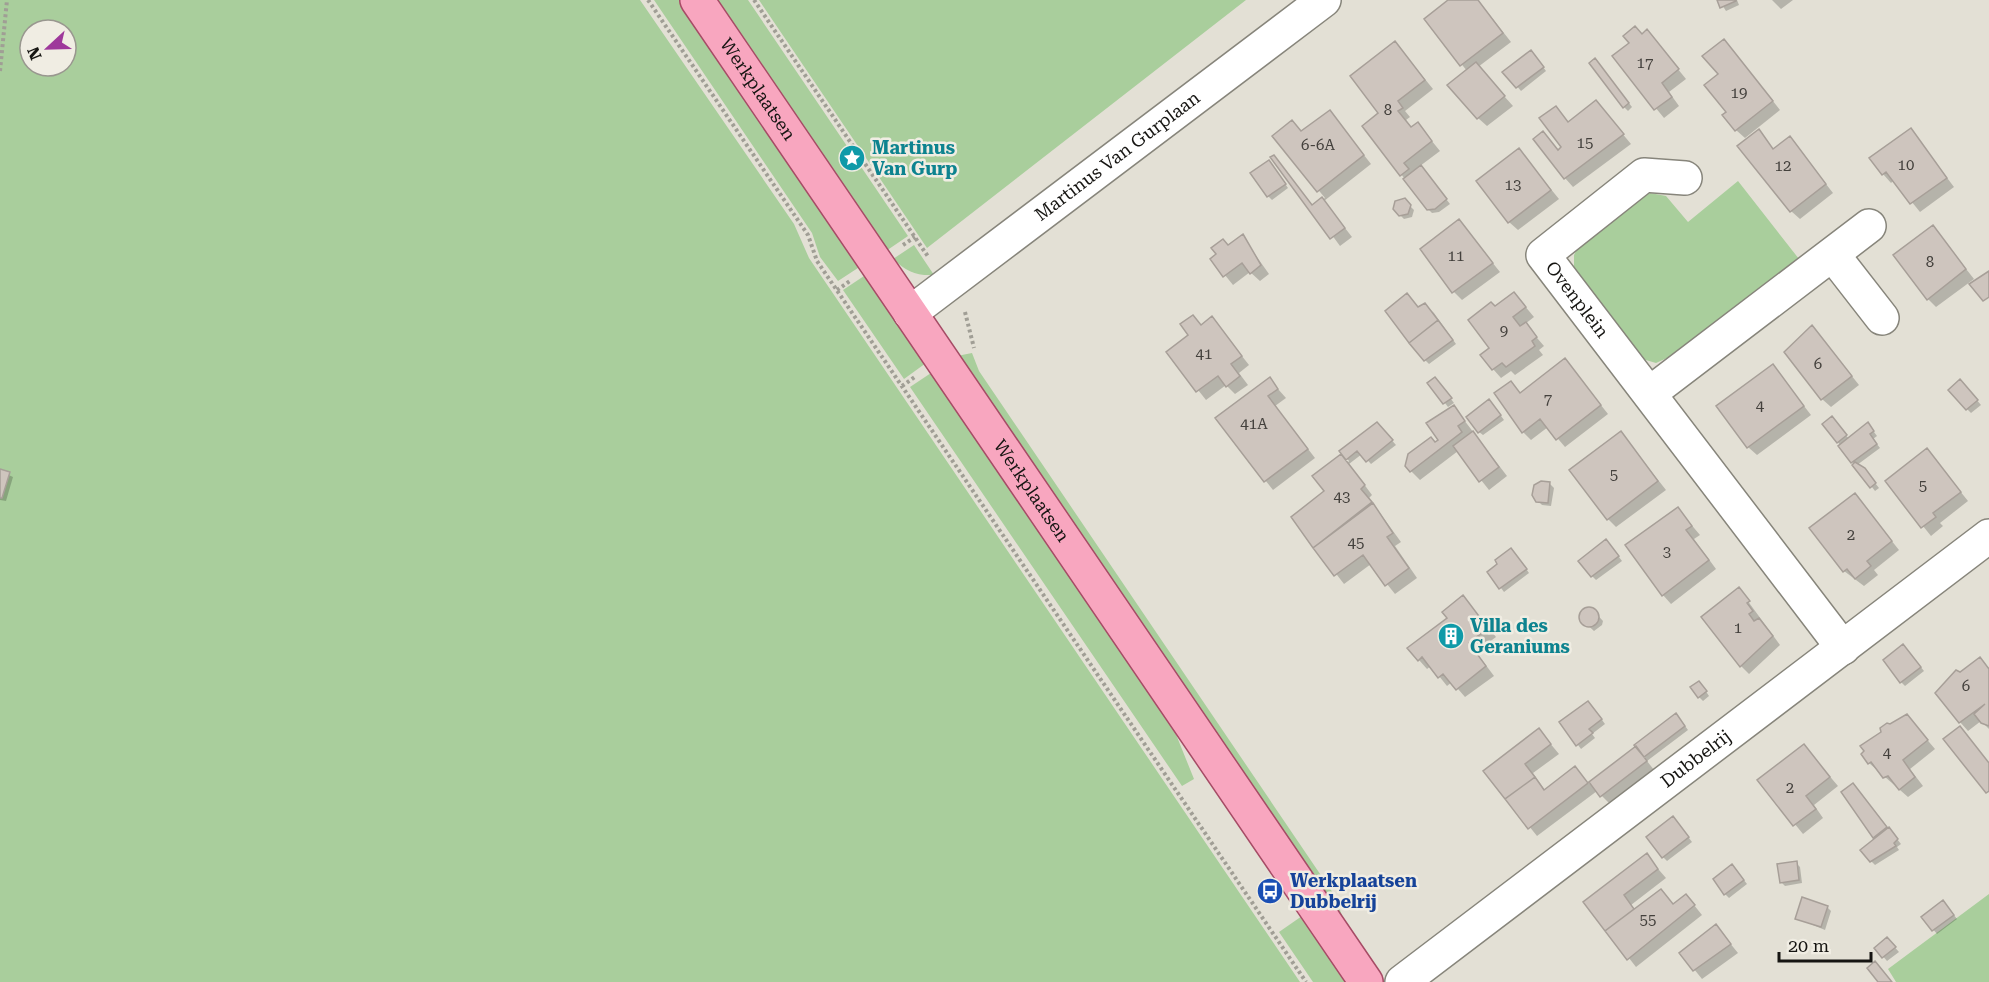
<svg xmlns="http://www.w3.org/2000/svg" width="1989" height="982" viewBox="0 0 1989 982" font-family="'Roboto Serif',serif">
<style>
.green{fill:#a9ce9c;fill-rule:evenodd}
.shadow{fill:#0003}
.building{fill:#cec5be;stroke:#a79f98;stroke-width:1.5}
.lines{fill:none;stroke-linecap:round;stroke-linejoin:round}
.minor-casing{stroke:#87857b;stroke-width:36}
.major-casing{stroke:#a64c66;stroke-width:36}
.path{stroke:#a09e95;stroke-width:4;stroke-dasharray:3 3;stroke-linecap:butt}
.minor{stroke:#fff;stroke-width:33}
.major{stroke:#f8a6bf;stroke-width:33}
.labels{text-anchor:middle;stroke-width:5;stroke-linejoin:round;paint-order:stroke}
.number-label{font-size:15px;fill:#44413d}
.street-label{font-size:18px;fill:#161512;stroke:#f0ede3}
.culture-label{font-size:18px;font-weight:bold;fill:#0d838f;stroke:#f0ede3;text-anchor:start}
.transit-label{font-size:18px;font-weight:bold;fill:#164399;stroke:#f0ede3;text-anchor:start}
</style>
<rect width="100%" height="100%" fill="#e3e0d5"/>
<!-- green -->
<path class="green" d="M0,0H640L794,224L809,258L1300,982H0ZM30,30H66V66H30Z
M654,0H680L861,266L838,281L820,257L812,233Z
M716,0H748L908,236L886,251Z
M759,0H1246L927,248Z
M1738,181L1799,259L1678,353L1656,363L1639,358L1574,276V255L1581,241L1629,204L1650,193L1666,196L1688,222Z
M914,245L934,275C916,276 906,271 893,259Z
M867,274L926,363L904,379L843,290Z
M972,353L979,371L1335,896L1349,935L957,356Z
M934,371L1171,722L1194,779L1182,786L910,387Z
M1989,894V982H1896L1888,969Z
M1302,916L1345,982H1313L1279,932Z"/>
<!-- shadow -->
<path class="shadow" d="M1451,0H1478L1511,42L1478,67L1513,106L1487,126L1478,118L1467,71L1426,19Z
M1719,0H1737L1739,5L1726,11Z
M1772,0H1793L1781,9Z
M1647,31L1686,79L1669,92L1679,106L1664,118L1614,57Z
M1732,49L1780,110L1745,138L1736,130L1728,112Z
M1403,52L1433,89L1405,111L1410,117L1406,120L1412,128L1418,124L1440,151L1420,166L1450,204L1439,212L1432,213L1428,209L1364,126L1380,113Z
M1535,56L1546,71L1521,91L1505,72Z
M1599,64L1632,107L1628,111L1624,107Z
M1596,102L1631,144L1573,187L1565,178L1559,151L1563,147L1555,108L1569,123Z
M1330,112L1371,164L1324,201L1352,237L1340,246L1274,156L1313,206L1325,198L1274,136L1302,132Z
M1911,130L1954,187L1920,212L1894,180L1891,183L1883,174Z
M1758,131L1774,150L1790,138L1833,193L1800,219L1791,211Z
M1519,150L1559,199L1518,230L1509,222Z
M1273,166L1288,188L1272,200L1268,196Z
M1404,200L1414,210L1412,217L1404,219L1394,209Z
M1459,221L1500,272L1462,300L1454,292Z
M1933,227L1974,279L1936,307L1928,299Z
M1242,236L1269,274L1260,281L1250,272L1233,285L1212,259Z
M1514,293L1534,317L1525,324L1544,346L1539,350L1543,355L1515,375L1511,371L1501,378L1493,369L1491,349Z
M1407,295L1419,309L1425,305L1434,313L1456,344L1429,364L1425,360Z
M1193,317L1202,326L1212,318L1249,365L1239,373L1248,385L1235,394L1226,385L1206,400L1168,352L1191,335Z
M1820,336L1859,385L1831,407L1822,399Z
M1565,360L1608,414L1565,447L1548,427L1531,440L1523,432L1510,383L1521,394Z
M1773,366L1811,415L1757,455L1748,447Z
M1269,379L1286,398L1275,406L1315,458L1273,490L1217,419Z
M1430,383H1439L1454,403L1448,407Z
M1964,385L1981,405L1971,413L1967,409Z
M1493,405L1504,420L1483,435L1479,432Z
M1454,407L1507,476L1489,490L1458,451L1420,480L1411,471L1440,441Z
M1835,422L1849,439L1871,428L1877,436L1873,439L1880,448L1857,465L1868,474L1879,488L1875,491L1824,424Z
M1381,428L1396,445L1371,464L1362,454L1349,464L1372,495L1369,498L1401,542L1395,546L1417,578L1395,594L1371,564L1344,584L1293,518L1326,492L1349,461L1341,451Z
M1621,433L1666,490L1616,527L1608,519Z
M1927,450L1968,501L1940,523L1943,526L1931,536L1887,481Z
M0,471L13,477L6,501L0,500Z
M1550,484L1554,488L1551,506L1542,505L1538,501Z
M1855,495L1899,550L1874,570L1878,575L1864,586L1844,571L1812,528Z
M1678,509L1700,535L1694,539L1716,569L1671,604L1663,595Z
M1610,545L1622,561L1596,580L1592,576Z
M1515,553L1529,573L1504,592L1489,572Z
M1739,589L1780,645L1749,674L1741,666Z
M1463,597L1496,637L1476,652L1494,676L1465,697L1452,682L1447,686L1431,666L1427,669L1419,660Z
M1588,609L1593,610L1603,621L1602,625L1594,631L1581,619V613Z
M1907,650L1924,671L1905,686L1901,682Z
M1980,659L1989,668V729L1981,721L1968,731L1960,722V674Z
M1703,687L1709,696L1703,701L1699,697Z
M1592,706L1605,724L1592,734L1595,738L1581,749L1561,722Z
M1907,716L1935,749L1910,769L1923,786L1908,797L1869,763Z
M1680,719L1688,730L1647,761L1654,770L1610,804L1597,791L1537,836L1485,771L1539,730L1559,754L1533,773L1545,790L1583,777L1589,784L1638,747Z
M1804,746L1838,786L1814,805L1823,818L1803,834L1759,780Z
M1857,789L1901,844L1897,847L1899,850L1875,865L1871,861L1876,839L1854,810Z
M1677,822L1692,842L1667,861L1663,857Z
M1646,855L1666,878L1631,905L1635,910L1661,891L1674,905H1694L1702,915L1636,967L1585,902Z
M1796,863L1800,867L1802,883L1785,886L1781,882Z
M1736,870L1747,884L1729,898L1725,894Z
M1947,906L1957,919L1937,934L1923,917Z
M1827,907L1831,911L1825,930L1796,918Z
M1716,926L1738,953L1702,979L1681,953Z
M1891,943L1899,952L1887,961L1876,948Z"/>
<!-- building -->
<path class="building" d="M1448,0H1478L1503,33L1460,66L1424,19Z
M1717,0H1736V1L1720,8Z
M1635,26L1642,34L1647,29L1679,69L1662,83L1672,97L1654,110L1612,56L1629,43L1623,36Z
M1724,39L1773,101L1735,131L1722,115L1726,112L1704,85L1718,74L1702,56Z
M1395,41L1425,80L1398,101L1403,108L1398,111L1411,127L1418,122L1432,141L1404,163L1409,169L1400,176L1362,126L1378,113L1350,76Z
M1531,50L1544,67L1516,88L1502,72Z
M1595,58L1629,103L1623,108L1589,63Z
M1476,62L1505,96L1477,119L1447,85Z
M1596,100L1624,134L1564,179L1533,139L1543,131L1558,150L1561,147L1539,118L1556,106L1568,122Z
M1330,110L1364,155L1317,192L1272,136L1292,120L1301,131Z
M1911,128L1947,178L1910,204L1886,172L1882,175L1869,158Z
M1759,129L1773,149L1790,136L1826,184L1790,212L1737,146Z
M1519,148L1551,190L1508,223L1476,181Z
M1274,155L1312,205L1322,197L1345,228L1330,239L1270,157Z
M1269,160L1286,184L1267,197L1250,173Z
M1421,165L1447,199L1435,209L1427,210L1403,179Z
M1405,198L1411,205L1408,214L1399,216L1393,209L1395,201Z
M1459,219L1493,263L1452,293L1420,249Z
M1933,225L1966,269L1927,300L1893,255Z
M1243,234L1261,265L1250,274L1242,263L1223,277L1210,259L1216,254L1211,248L1223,239L1228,245Z
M1989,271V297L1983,301L1969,284Z
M1514,292L1526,307L1513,317L1520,326L1526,322L1537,337L1532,341L1535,346L1506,367L1502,363L1492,370L1480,355L1489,348L1468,320L1491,302L1495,306Z
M1407,293L1418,307L1425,303L1438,320L1409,343L1385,311Z
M1193,315L1201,325L1212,316L1242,356L1231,364L1240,376L1226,387L1218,376L1196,392L1166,352L1188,335L1180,324Z
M1438,320L1453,340L1424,361L1409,343Z
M1812,325L1852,376L1821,400L1784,352Z
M1565,358L1601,405L1556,440L1540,419L1522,433L1494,393L1511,381L1520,393Z
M1773,364L1804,406L1747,448L1716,406Z
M1270,377L1278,389L1268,396L1308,449L1264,482L1215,418Z
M1435,377L1452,398L1443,404L1427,383Z
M1960,379L1978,400L1966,410L1948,390Z
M1489,399L1501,415L1478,433L1466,417Z
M1454,405L1465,421L1458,426L1462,432L1410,472L1405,466L1408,454L1431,437L1435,442L1438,440L1426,423Z
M1832,416L1847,435L1837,443L1822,424Z
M1377,422L1393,440L1366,462L1357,451L1346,460L1339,451Z
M1868,422L1874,431L1870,434L1877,444L1851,463L1838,446Z
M1473,431L1499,467L1479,482L1453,446Z
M1621,431L1658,481L1607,520L1569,470Z
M1927,448L1961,492L1933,513L1936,517L1921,528L1885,481Z
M1341,454L1365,485L1361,489L1372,502L1313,548L1291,517L1324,491L1312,476Z
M1855,462L1865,468L1876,483L1870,488L1852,465Z
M0,469L10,472L2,498H0Z
M1541,481L1550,482L1548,503L1536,502L1532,495L1534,485Z
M1855,493L1892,541L1867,561L1871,566L1855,579L1847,569L1843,572L1809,528Z
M1373,503L1393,533L1387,537L1409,568L1385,586L1363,555L1334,576L1313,548Z
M1678,507L1692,526L1686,530L1709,560L1662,596L1625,545Z
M1606,539L1619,556L1591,577L1578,561Z
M1511,548L1527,569L1499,589L1487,572L1497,564L1495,560Z
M1739,587L1750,601L1747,603L1753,611L1749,614L1754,621L1759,618L1773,636L1740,667L1701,617Z
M1463,595L1488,628L1469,643L1486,666L1456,690L1443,674L1438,678L1422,657L1418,661L1407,648L1447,618L1442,612Z
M1579 617a10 10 0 1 1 20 0a10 10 0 1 1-20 0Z
M1903,644L1921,667L1900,683L1883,660Z
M1980,657L1989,669V726L1981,723L1974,714L1985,704L1959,723L1935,693L1956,670L1960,672Z
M1699,681L1707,691L1698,698L1690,687Z
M1588,701L1602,719L1589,729L1593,733L1576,746L1559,722Z
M1676,713L1685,726L1644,757L1634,745Z
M1907,714L1928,740L1903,760L1915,777L1899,790L1888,776L1883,778L1871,762L1868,764L1861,754L1864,751L1860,746L1881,732L1880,728L1887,723L1890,724Z
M1960,726L1989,763V791L1986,793L1943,739Z
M1539,728L1551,744L1525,764L1535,777L1505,799L1483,771Z
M1804,744L1830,777L1806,796L1816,809L1793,826L1757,780Z
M1636,746L1647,761L1600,797L1589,782Z
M1575,766L1588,783L1528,829L1505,799L1535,777L1544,790Z
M1853,783L1887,827L1873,838L1841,792Z
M1673,816L1689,837L1662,858L1646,837Z
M1889,827L1898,839L1894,843L1896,846L1870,862L1860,850Z
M1647,853L1658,869L1624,895L1634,909L1605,931L1583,902Z
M1797,861L1799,880L1780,883L1777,864Z
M1732,864L1744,880L1724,895L1713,879Z
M1661,889L1673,904L1686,894L1695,905L1627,960L1605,931Z
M1802,897L1828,906L1821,927L1795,919Z
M1943,900L1954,915L1932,931L1921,917Z
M1716,924L1731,944L1693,971L1679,953Z
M1887,937L1896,947L1882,958L1874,948Z
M1875,961L1892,982H1878L1867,968Z"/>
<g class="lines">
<defs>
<g id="minor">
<path id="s1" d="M1685,178L1644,175L1543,255L1843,648"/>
<path d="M1833,255L1882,318"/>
<path id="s2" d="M910,313L1324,0"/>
<path d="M1650,393L1869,226"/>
<path id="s3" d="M1402,982L1989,536"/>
</g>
<g id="major">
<path id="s4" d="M697,0L1366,982"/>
</g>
</defs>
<!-- minor casing -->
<use href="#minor" class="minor-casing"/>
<!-- major casing -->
<use href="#major" class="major-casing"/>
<!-- path -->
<path class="path" d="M648,0L808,235L817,261L1306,982
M754,0L929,258
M0,71L7,0
M903,245L915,237
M837,290L850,281
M965,312L974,348
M902,386L916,376"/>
<!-- minor -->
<use href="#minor" class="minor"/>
<!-- major -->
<use href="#major" class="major"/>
</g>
<!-- icons -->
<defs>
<symbol id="sight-disc" viewBox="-11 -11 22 22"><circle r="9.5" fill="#0f9aa8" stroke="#f0ede3"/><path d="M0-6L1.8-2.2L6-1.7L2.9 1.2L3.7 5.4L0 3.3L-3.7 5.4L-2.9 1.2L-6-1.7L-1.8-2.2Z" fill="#fff"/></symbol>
<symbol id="building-disc" viewBox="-11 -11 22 22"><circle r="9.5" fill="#0f9aa8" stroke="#f0ede3"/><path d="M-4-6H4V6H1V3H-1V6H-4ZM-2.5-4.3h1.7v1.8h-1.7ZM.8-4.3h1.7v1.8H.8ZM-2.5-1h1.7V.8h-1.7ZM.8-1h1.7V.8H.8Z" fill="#fff"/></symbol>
<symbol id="bus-disc" viewBox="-11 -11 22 22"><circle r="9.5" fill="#1a4fb4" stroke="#f0ede3"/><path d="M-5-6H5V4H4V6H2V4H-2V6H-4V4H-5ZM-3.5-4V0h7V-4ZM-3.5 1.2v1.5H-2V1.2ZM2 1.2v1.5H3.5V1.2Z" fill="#fff"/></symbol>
</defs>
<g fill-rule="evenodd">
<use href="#sight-disc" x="837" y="143" width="30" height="30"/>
<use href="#building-disc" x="1436" y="621" width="30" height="30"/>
<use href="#bus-disc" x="1255" y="876" width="30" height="30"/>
</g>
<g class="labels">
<!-- number labels -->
<g class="number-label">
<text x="1645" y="68">17</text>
<text x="1739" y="98">19</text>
<text x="1388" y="115">8</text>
<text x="1585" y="148">15</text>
<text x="1318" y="150">6-6A</text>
<text x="1906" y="170">10</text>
<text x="1783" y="171">12</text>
<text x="1513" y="190">13</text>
<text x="1456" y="261">11</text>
<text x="1930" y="267">8</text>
<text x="1504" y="336">9</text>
<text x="1204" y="359">41</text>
<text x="1818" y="369">6</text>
<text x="1548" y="404">7</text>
<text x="1760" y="411">4</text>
<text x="1254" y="429">41A</text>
<text x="1614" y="480">5</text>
<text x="1923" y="491">5</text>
<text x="1342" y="502">43</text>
<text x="1851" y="540">2</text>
<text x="1356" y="548">45</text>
<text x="1667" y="557">3</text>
<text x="1738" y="633">1</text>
<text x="1966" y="691">6</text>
<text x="1887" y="758">4</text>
<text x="1790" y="793">2</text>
<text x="1648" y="925">55</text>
</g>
<!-- street labels -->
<g class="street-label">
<text dy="6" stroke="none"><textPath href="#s4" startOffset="108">Werkplaatsen</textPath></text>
<text dy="6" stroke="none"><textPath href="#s2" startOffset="260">Martinus Van Gurplaan</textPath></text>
<text dy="6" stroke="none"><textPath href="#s1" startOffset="226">Ovenplein</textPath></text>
<text dy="6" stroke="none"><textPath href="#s4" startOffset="594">Werkplaatsen</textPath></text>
<text dy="6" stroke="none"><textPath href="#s3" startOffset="369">Dubbelrij</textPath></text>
</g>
<!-- culture labels -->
<g class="culture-label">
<text x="872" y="154">Martinus<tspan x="872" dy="21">Van Gurp</tspan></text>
<text x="1470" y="632">Villa des<tspan x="1470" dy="21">Geraniums</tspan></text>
</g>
<!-- transit labels -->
<g class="transit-label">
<text x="1290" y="887">Werkplaatsen<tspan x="1290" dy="21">Dubbelrij</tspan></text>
</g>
</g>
<!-- north arrow -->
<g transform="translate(48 48) rotate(248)"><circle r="28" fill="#f0ede3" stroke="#99978f" stroke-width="1.5"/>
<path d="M0-4.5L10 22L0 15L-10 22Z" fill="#9e389b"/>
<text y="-9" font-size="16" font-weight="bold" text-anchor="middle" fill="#161512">N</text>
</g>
<!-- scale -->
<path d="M1779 952v9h92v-9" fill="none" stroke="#161512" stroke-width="3"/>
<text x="1788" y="952" font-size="18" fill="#161512" stroke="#f0ede3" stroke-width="4.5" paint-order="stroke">20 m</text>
</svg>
